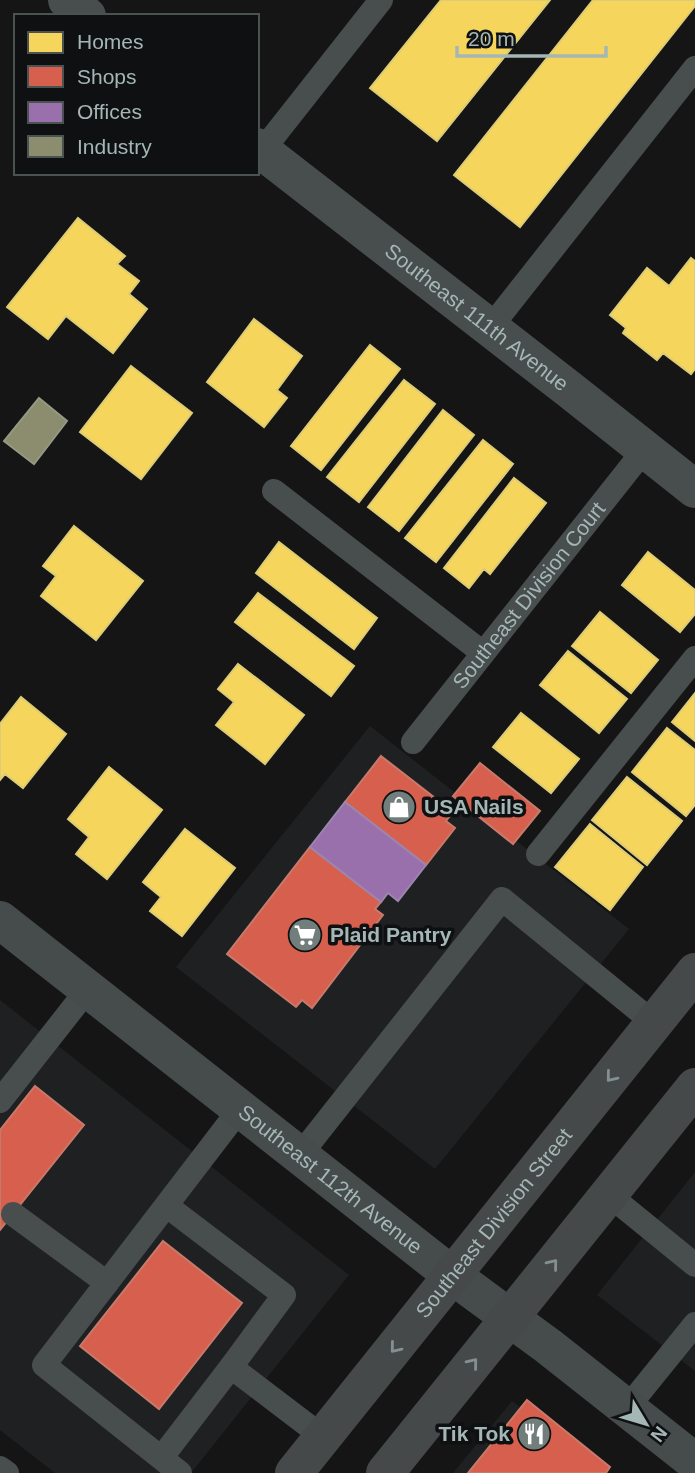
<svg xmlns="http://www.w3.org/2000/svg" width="695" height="1473" viewBox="0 0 695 1473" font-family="Helvetica,sans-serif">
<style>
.built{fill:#1f2021}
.homes{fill:#f6d55c;stroke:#ddcc76;stroke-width:2}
.shops{fill:#d6604d;stroke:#c77a6c;stroke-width:2}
.offices{fill:#9970ab;stroke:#9c85ae;stroke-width:2}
.industry{fill:#8c8c6e;stroke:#939983;stroke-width:2}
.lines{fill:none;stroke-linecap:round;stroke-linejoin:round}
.lane{stroke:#484e4e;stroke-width:24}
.street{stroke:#484e4e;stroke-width:38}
.secondary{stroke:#464c4b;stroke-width:38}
.primary{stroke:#464949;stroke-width:38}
.oneway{stroke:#83908f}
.labels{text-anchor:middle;stroke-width:7;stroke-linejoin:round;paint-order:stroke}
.street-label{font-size:21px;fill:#a4b7b4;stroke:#0f1011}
.poi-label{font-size:21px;font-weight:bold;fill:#a4b7b4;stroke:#0f1011;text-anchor:start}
</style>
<rect width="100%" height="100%" fill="#151515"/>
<!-- built -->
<path class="built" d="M370,726L629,929L435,1169L176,967Z
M0,1000L349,1275L191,1473H55L0,1430Z
M695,1172V1371L597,1295Z
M512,1401L606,1473H453Z"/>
<!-- homes -->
<path class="homes" d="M441,0H550L437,141L370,88Z
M593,0H695V6L520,227L454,175Z
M78,218L125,256L117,264L139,281L129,294L147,309L113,353L66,316L48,339L7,307Z
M691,258L695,261V369L691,374L663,353L657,360L623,333L626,328L610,315L647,268L669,286Z
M254,319L302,356L277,390L287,398L264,427L207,382Z
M370,345L400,369L321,470L291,446Z
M131,366L192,413L141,479L80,432Z
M404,380L435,404L359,502L327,477Z
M443,410L474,435L399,531L368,507Z
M483,440L513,464L436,562L405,538Z
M514,478L546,503L490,574L484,569L469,588L444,568Z
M74,526L143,581L96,640L41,596L56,576L43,566Z
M279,542L377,618L354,649L256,573Z
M648,552L695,590V614L680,632L622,585Z
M258,593L354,666L331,696L235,622Z
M600,612L658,660L631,693L572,646Z
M568,651L627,699L599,733L540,685Z
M238,664L304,715L265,764L216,725L234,702L218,689Z
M695,693V741L672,722Z
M21,697L66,734L23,788L5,774L0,780V724Z
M521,713L579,759L551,793L493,747Z
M667,728L695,750V805L686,816L632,772Z
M109,767L162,810L107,879L76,854L89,837L68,819Z
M627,777L682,821L647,865L592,820Z
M590,824L643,867L610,910L555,867Z
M185,829L235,868L182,936L150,911L161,897L143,882Z"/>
<!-- shops -->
<path class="shops" d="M381,756L453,812L446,821L455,828L426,865L345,802Z
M480,763L540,811L513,844L453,796Z
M310,847L381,902L375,909L383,915L312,1008L302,1000L296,1007L227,954Z
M35,1086L84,1125L0,1230V1130Z
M163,1241L242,1303L159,1409L80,1346Z
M527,1400L610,1467L606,1473H468Z"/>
<!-- offices -->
<path class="offices" d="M345,802L426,865L398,901L388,893L381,902L310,847Z"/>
<!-- industry -->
<path class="industry" d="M39,398L67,421L34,464L4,441Z"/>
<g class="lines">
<!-- lane -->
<g class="lane">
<path d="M262,151L381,0"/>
<path d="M490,328L695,68"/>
<path d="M274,491L483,653"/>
<path id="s1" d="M413,742L645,449"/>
<path d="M538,854L695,658"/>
<path d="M0,1101L88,989"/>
<path d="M300,1155L502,899L654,1023"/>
<path d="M609,1195L695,1265"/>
<path d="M167,1206L284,1295L231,1367L323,1437"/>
<path d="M13,1214L107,1283"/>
<path d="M627,1408L695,1324"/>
<path d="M162,1457L231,1367"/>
<path d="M0,1468L7,1473"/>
<path d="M180,1473L44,1365L240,1109"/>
</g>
<!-- street -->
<g class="street">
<path d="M67,0L87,16"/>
<path id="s2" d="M257,147L570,390L695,489"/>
</g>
<!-- secondary -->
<path class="secondary" id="s3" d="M0,920L453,1276L548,1346L695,1462"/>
<!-- primary -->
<g class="primary">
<path id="s4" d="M294,1473L695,972"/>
<path d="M385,1473L695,1087"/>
</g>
</g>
<!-- one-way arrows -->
<defs><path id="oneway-chevron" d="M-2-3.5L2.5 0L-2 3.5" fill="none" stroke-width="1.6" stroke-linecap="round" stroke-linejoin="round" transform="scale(1.75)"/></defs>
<g class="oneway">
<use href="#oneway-chevron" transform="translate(611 1077) rotate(129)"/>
<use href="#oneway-chevron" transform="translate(553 1264) rotate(-51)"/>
<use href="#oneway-chevron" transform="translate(395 1348) rotate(129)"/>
<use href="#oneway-chevron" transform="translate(473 1363) rotate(-51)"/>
</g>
<!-- icons -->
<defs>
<symbol id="shop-disc" viewBox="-11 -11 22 22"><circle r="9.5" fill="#727e7c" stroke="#0f1011"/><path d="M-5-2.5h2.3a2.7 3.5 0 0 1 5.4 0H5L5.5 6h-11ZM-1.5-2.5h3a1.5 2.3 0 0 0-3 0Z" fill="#fff"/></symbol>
<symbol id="supermarket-disc" viewBox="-11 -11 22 22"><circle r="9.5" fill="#727e7c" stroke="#0f1011"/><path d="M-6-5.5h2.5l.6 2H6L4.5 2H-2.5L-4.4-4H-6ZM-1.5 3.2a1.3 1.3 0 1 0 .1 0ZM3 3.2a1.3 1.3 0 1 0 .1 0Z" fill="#fff"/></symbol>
<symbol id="restaurant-disc" viewBox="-11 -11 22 22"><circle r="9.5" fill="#727e7c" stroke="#0f1011"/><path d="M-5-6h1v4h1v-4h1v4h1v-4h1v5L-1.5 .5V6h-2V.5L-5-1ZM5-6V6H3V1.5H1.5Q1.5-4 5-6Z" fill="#fff"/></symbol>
</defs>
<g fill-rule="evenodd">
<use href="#shop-disc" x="380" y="788" width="38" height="38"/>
<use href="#supermarket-disc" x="286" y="916" width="38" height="38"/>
<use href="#restaurant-disc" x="515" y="1415" width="38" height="38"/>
</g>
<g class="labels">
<!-- street labels -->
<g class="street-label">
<text dy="7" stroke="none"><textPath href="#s2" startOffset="278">Southeast 111th Avenue</textPath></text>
<text dy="7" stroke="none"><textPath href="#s1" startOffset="187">Southeast Division Court</textPath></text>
<text dy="7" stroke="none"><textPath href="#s3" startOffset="420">Southeast 112th Avenue</textPath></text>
<text dy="7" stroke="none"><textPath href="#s4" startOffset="320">Southeast Division Street</textPath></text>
</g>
<!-- poi labels -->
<g class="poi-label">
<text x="424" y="814">USA Nails</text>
<text x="330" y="942">Plaid Pantry</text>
<text x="510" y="1441" text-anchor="end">Tik Tok</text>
</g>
</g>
<!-- legend -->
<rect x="14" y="14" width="245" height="161" fill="#0f1011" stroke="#4b5352" stroke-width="2"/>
<rect x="28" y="32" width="35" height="21" fill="#f6d55c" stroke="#4b5352" stroke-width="2"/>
<text x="77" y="49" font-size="21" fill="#a4b7b4">Homes</text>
<rect x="28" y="66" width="35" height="21" fill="#d6604d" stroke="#4b5352" stroke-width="2"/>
<text x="77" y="84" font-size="21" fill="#a4b7b4">Shops</text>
<rect x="28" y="102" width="35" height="21" fill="#9970ab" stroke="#4b5352" stroke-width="2"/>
<text x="77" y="119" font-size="21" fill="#a4b7b4">Offices</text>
<rect x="28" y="136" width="35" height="21" fill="#8c8c6e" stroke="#4b5352" stroke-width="2"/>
<text x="77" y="154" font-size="21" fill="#a4b7b4">Industry</text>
<!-- north arrow -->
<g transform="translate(646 1424) rotate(128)" stroke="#0f1011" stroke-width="5" paint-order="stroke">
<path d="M0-5L12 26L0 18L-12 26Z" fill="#a4b7b4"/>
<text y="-10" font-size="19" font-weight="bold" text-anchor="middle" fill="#a4b7b4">N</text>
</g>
<!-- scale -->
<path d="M457 46v10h149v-10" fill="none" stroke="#a4b7b4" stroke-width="3.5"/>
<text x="468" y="46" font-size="21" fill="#a4b7b4" stroke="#0f1011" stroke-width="5" paint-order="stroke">20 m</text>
</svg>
